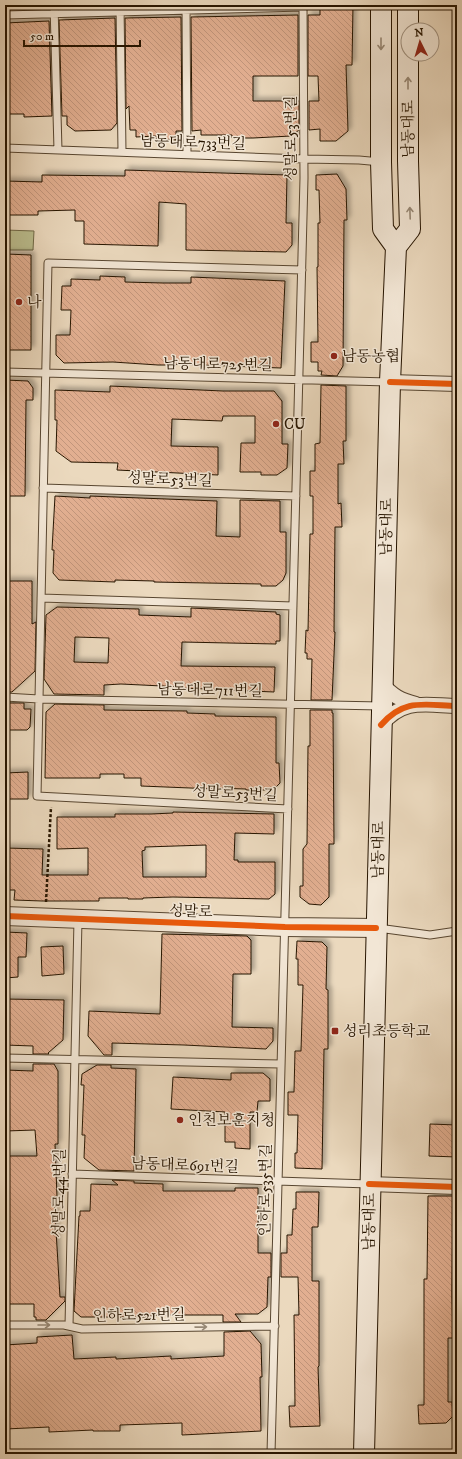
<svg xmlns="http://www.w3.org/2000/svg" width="462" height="1459" viewBox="0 0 462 1459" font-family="'IM FELL DW Pica','Noto Serif KR',serif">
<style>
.park{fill:#bbbe8f;stroke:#716a48}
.building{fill:url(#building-back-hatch);stroke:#271500;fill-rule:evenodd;filter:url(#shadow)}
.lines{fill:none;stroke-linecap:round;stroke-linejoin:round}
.service-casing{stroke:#584630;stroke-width:9}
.minor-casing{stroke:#584630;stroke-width:16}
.tertiary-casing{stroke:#584630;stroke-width:20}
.secondary-casing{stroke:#271500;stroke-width:22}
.path{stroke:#271500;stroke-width:2.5;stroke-dasharray:3 2;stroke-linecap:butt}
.service{stroke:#f2e6d5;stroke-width:7}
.minor{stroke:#f2e6d5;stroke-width:14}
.tertiary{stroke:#f2e6d5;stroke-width:18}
.secondary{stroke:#f2e6d5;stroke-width:20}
.cycleway-casing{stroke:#f2e6d5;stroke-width:8}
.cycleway{stroke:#e8590c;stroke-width:6}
.oneway{stroke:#978875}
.poi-dot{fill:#8f2418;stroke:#f2e6d5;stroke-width:1.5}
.labels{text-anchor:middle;stroke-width:3;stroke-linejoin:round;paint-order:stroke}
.street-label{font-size:15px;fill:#271500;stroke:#f2e6d5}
.poi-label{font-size:15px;fill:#271500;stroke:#f2e6d5;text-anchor:start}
</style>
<defs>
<pattern id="building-back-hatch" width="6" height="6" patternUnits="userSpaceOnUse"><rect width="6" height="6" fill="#e2af91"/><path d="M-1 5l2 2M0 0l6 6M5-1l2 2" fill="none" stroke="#c2967b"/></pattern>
<filter id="shadow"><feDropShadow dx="3.5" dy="-3.5" stdDeviation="2" flood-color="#0004"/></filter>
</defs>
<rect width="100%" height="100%" fill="#ebd9be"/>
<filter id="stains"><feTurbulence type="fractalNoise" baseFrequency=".005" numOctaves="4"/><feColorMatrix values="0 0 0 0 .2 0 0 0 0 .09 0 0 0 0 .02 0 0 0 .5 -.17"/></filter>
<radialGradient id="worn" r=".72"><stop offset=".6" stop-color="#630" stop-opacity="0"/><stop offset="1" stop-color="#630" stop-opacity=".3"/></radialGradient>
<!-- park -->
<path class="park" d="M5,230L34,231L33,250H5Z"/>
<!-- building -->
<path class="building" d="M320,5H353L352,65H346L348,131L336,141H320V129L309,130V101H319L318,76H308V15H320Z
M298,15V76H253V101H299V130L291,136L253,138H232V135H201V130L192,131L191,17Z
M181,17L182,131H176V140L156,139V136L136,137V130H130L129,106L126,109L125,18Z
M115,18L117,123L111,130L75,131L67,125V116H62L59,20Z
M49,21L52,116L24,117V114H5V23Z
M125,170L287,175L286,223H292V245L286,252L186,250V204L159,202L158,246L84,244V221H75V210L38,211V215H5V181L42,182V175L125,176Z
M337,174L346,189L347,220H344L343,366L337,376L321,375L322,371H318V362H311V342H318L317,267H318V223H320L319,190H316V175Z
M6,254L31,255V350H6Z
M100,276L125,277V282L163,283H191V277L285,281L281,368L176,364V365H158L113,362L64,363L56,355V335H70L71,310H61L62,286H71V279L100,280Z
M5,380L28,381L33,388V400H26L25,496H5Z
M321,385L346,386V441H343L344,464H338V504L341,503L342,527H335L334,632H335L332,700H311L312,659H307V653H305L306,630L308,631L310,534H313V496H310V471H315V444L320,443Z
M110,386L223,391H274L282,401V444H288L287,468L277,475H261V472H240L241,443H255V416H223L222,421L172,419L171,446L218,447V475L117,470L118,463L71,462L56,451L57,420H55V390L110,392Z
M55,496L90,498V496L217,501L216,536L240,537V500L280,501V532H286V573L283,580L276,586H261V584L154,582V581L115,580V582L59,580L53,573L54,550H52Z
M5,581H32V624L36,622L35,671L12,692H5Z
M57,607L139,609V615L191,617V608L276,612V614L280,615V641H276V644L182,642L181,666L275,667L274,692L183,688V687L121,684L104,685V695L54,694L44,679L46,615ZM75,637L109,638L108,663L74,662Z
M5,703H24V709H31L30,727L27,730H5Z
M55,704L104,705V710L187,711V713L215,714V716L276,717V763H279L280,783L273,790H246V789L215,788V789L141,786V778H124V774H100V778H45L46,712Z
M310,710H332V713H333L334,844H329V897L321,905L309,904L300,897V886H303V849L307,844L308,746H310Z
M28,772V799H5V773Z
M173,812L274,814V834L235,833L234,860H238V862H275V894L269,899L173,897L143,898V899H128V898H99V901H42L14,900L15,890H5V848L43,849L42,875H88V848L57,849V817H115V814H151L173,813ZM206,845V877H143L142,851L145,850V847Z
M5,932L27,933L26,957H18V977L5,978Z
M162,934L247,936L251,940V974H233L232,1027L273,1028V1041L266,1049L184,1045L112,1043V1055H104L88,1036L89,1011L160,1014Z
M297,941L322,942L327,947L326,989L328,990V1049H324L322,1169L295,1168V1153H297L298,1115H288V1092H294L295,1051H301L303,985H298V959H296Z
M63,946L64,974L42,976L41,947Z
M5,999L64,1000L63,1040L48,1053L49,1054H33V1046L5,1045Z
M33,1064H54L58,1071V1144H55L57,1197H54L60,1297H65V1301L46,1320H36V1317H34V1304H5V1156H37L35,1130L5,1131V1070L33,1071Z
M97,1065H111V1068L136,1069L134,1171L99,1170L84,1158L85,1135H82L84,1085H81L82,1074Z
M231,1073H263L270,1079V1101H258L257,1112H250V1149L235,1148V1142H225V1112L171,1109L173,1077L231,1080Z
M430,1124L457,1125V1157L429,1156Z
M112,1180L134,1181V1183L163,1184V1191H235V1188H258V1253H271V1277H268L267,1307L258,1314H235L241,1322H223V1315H151V1317H81L74,1311L79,1216H80V1211H90L91,1184L118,1185Z
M296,1192H319L318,1227H312V1281H319V1366L318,1367L320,1426L290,1427L289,1406H295L294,1315H299L298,1277H281V1253H287V1235H292L293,1209H296Z
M428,1196H453L452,1295L453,1338H448V1402H452L453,1416L446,1423L419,1424L418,1405H424V1279H427Z
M250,1331L261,1344L262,1377H260L261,1431L182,1435V1423L120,1425V1431H93V1430L49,1432V1427L5,1429V1345L37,1343V1337L72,1335L74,1359L116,1357V1359L171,1356V1359L224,1356V1332Z"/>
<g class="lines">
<defs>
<path id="service" d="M54,5L58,150
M120,5L122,152
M186,5L187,154
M5,15L303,7
M5,148L304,159L359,160L381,162
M5,372L389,382
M43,488L296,496
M41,598L293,606
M5,697L39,699L381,706
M288,809L37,796L48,263L302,270
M378,928L430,935L457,931
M5,1058L281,1064
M72,1174L369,1184
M5,1325H64L82,1329L275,1326
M69,1326L78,920
M271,1454L304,178L303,5"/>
<path id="minor" d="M390,382L457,384
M382,684C393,696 400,700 416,704
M381,725C404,698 424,705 457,706
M369,1184L457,1187"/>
<path id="tertiary" d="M5,916L285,927L376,928"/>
<path id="secondary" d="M381,5V162L383,229L396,247
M364,1454L390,382L396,247L410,229L408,161V5"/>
</defs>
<!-- service casing -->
<use href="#service" class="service-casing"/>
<!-- minor casing -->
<use href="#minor" class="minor-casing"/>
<!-- tertiary casing -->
<use href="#tertiary" class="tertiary-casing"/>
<!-- secondary casing -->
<use href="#secondary" class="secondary-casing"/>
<!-- path -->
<path class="path" d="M46,902L51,807"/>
<!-- service -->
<use href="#service" class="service"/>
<!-- minor -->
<use href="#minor" class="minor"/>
<!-- tertiary -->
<use href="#tertiary" class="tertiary"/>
<!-- secondary -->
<use href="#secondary" class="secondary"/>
<defs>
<path id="cycleway" d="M390,382L457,384
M381,725C404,698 424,705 457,706
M5,916L285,927L376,928
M369,1184L457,1187"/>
</defs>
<!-- cycleway casing -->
<use href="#cycleway" class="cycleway-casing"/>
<!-- cycleway -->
<use href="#cycleway" class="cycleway"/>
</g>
<!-- one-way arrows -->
<defs><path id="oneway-shaft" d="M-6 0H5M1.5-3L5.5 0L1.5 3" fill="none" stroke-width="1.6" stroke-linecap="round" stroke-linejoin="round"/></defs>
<g class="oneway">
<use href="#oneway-shaft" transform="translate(381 44) rotate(90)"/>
<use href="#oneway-shaft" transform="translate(408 83) rotate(-90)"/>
<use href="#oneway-shaft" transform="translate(410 213) rotate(-92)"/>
<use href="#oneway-shaft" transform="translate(44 1325)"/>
<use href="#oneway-shaft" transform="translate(201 1327) rotate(-1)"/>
</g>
<!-- markers -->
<g class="poi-dot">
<circle cx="19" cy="302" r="4"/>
<circle cx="334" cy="356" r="4"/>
<circle cx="276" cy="424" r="4"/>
<rect x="331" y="1027" width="8" height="8" rx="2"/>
<circle cx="180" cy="1120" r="4"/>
</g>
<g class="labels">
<!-- street labels -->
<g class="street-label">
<text transform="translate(408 129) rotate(-90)" y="5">남동대로</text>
<text transform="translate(291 138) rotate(-90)" y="5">성말로53번길</text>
<text transform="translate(193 142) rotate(2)" y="5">남동대로733번길</text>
<text transform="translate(218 364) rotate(1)" y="5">남동대로725번길</text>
<text transform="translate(170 479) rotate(2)" y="5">성말로53번길</text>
<text transform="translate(386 527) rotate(-89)" y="5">남동대로</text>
<text transform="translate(210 690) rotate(1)" y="5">남동대로711번길</text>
<text transform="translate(235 793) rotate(3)" y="5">성말로53번길</text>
<text transform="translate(378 850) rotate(-89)" y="5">남동대로</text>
<text transform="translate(191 911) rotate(2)" y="5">성말로</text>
<text transform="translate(185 1165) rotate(2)" y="5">남동대로691번길</text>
<text transform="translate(265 1190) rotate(-89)" y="5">인하로535번길</text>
<text transform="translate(59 1193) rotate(-89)" y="5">성말로44번길</text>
<text transform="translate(369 1222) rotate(-89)" y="5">남동대로</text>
<text transform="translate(139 1315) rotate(-1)" y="5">인하로521번길</text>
</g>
<!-- poi labels -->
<g class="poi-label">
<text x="27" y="307">나</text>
<text x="342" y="361">남동농협</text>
<text x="284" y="429">CU</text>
<text x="343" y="1036">성리초등학교</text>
<text x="188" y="1125">인천보훈지청</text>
</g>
</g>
<!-- margin -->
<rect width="462" height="1459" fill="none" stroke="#ebd9be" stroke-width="20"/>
<rect x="6" y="6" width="450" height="1447" fill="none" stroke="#271500" stroke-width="2"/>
<rect x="10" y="10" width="442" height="1439" fill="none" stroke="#271500"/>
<!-- north arrow -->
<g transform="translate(420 42) rotate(355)"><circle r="19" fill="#f2e6d5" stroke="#a19280"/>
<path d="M0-3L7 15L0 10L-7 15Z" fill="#8f2418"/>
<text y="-6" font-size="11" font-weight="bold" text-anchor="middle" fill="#271500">N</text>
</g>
<!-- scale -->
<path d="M24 40v6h116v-6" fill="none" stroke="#271500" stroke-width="2"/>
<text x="30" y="40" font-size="12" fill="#271500" stroke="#f2e6d5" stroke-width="3" paint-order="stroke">50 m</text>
<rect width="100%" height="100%" filter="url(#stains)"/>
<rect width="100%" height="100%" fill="url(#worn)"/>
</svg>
